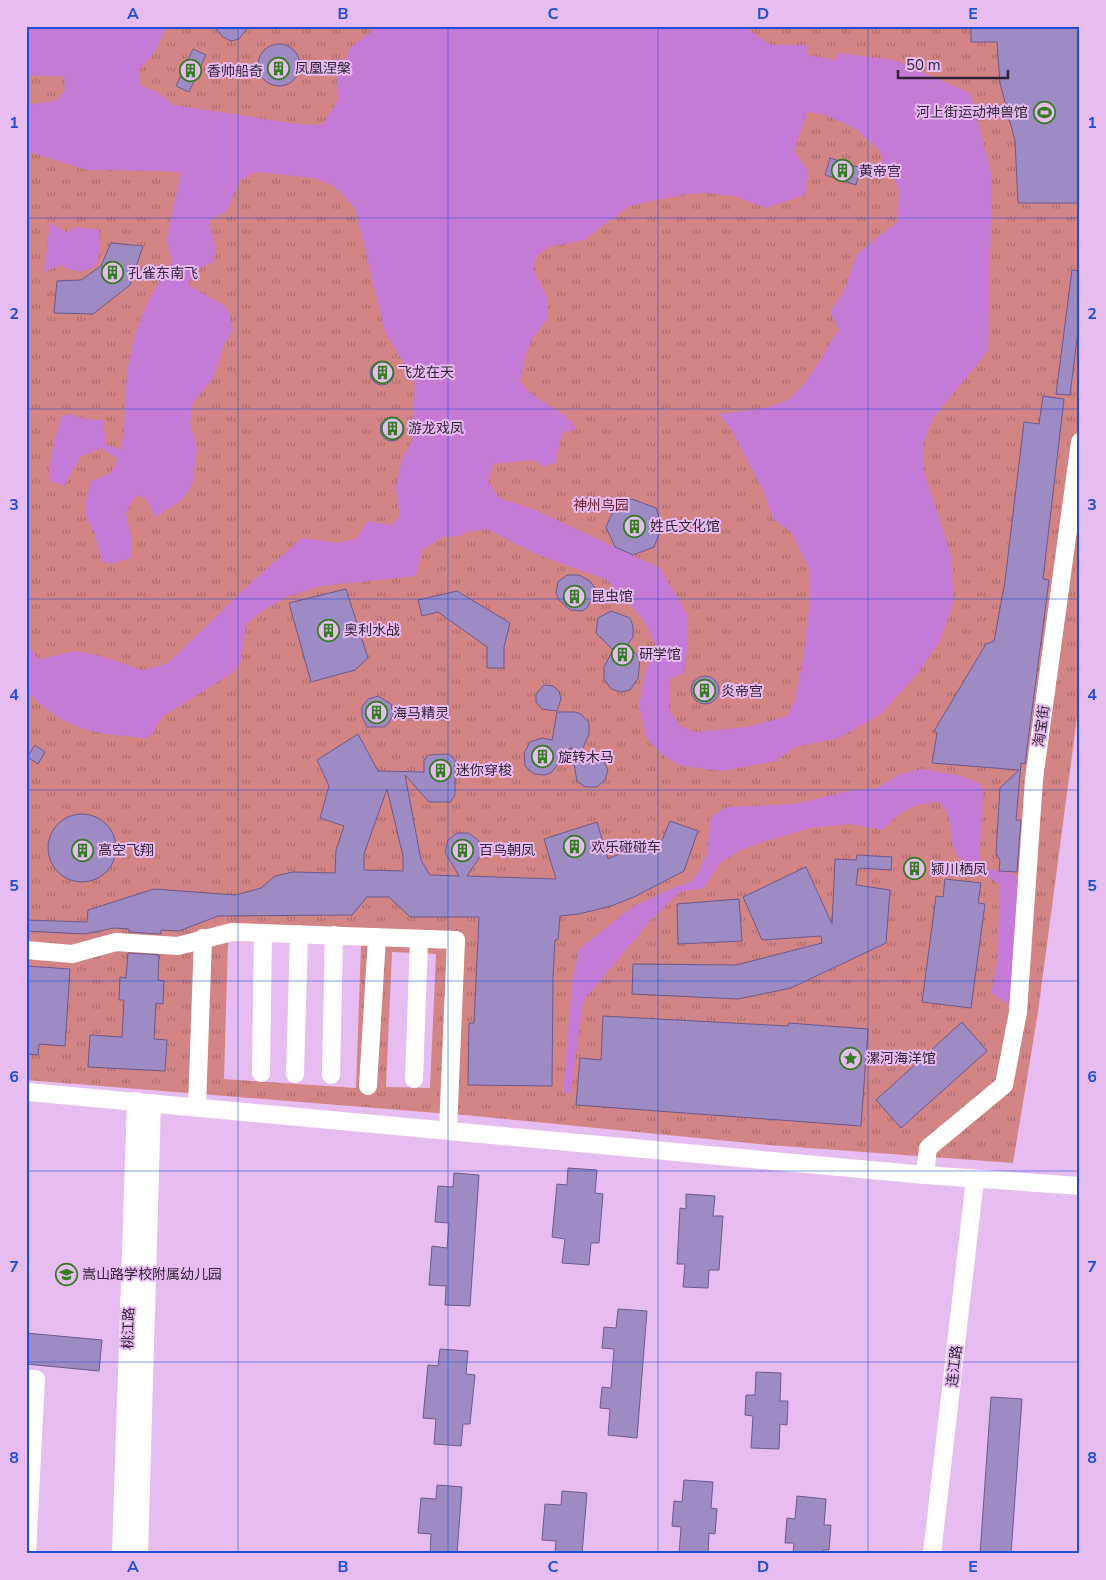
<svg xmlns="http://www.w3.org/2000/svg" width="1106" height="1580" viewBox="0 0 1106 1580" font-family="'Nunito Sans','Noto Sans SC',sans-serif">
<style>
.grass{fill:url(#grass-tufts);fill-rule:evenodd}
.water{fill:#c57ad6;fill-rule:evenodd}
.building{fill:#9e8bc3;stroke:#6c598d;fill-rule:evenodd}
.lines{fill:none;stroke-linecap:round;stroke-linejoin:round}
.minor{stroke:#fff;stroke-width:18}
.grid{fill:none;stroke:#1d4ed8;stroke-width:1;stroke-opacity:0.55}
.labels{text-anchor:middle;stroke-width:4;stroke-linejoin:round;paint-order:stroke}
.poi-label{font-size:14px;fill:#322235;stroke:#e7bcf0;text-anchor:start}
.park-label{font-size:14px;fill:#671a21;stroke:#e7bcf0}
.street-label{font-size:14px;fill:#322235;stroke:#e7bcf0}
.neatline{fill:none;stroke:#1d4ed8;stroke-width:2}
.grid-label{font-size:16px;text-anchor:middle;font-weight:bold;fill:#1d4ed8}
</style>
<defs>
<pattern id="grass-tufts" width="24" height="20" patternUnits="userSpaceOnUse" patternTransform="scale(1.25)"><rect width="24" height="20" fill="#d38484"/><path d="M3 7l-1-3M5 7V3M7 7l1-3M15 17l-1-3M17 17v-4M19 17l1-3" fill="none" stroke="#ac6c6d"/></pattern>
</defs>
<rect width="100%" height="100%" fill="#e7bcf0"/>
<!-- grass -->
<path class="grass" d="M26,26H1080V695L1038,1012L1013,1163L769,1145L475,1116L26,1080ZM228,941L361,945L356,1088L224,1079ZM392,952L436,954L430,1088L386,1087Z"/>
<!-- water -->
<path class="water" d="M26,26H168L154,53L139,70L140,85L157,92L173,105L296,124L322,125L338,100L337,76L351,47L378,26H743L771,45H808V55L835,60L838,53L895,60L970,93L992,176L988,351L932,419L923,445V468L952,558L953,604L940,641L917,674L881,714L839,738L795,747L776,761L722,771L682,766L665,757L647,739L639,706L645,673L656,645L642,618L607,580L536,554L487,529L466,532L461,536L443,537L422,550L416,576L321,586L286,597L261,612L246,624L241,661L232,673L162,717L152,734L146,739C133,736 120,736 107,734C72,729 50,716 26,690V648L32,650L36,657L41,659L75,651L101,656L142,670L167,664L256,578L302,538L338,543L356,539L368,521L391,525L400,517L396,487L402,458L411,443L415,383L385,332L355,208L334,186L314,178L255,172L240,181L226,212L210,220C210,240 219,241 213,262L194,271L188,285L223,305L228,310L233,330L225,343L212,380L193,402L190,423L197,449L192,486L179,502L155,517L146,499L136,495L126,513L131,537V558L114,563L102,562L95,535L85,515V504L91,481L110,474L118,459L101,448L80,457L64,486L49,481C49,460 55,436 62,416L70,414L84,419L103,420L106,444L120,450C126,429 124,408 126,386C130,337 144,302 172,262L166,240L181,173L167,171L87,170L26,151V105L55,101L65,91L64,76H34L26,72ZM807,112L826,115L856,129L880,151L882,162L894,177L899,191L897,222L856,255L844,291L830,312L839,329C826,348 806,389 787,400C772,409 737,412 719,414L730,428L762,488L773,519L791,532L810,571L809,608L803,660L795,700L787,716L747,727L695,732L680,726L669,709L670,679L684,673L687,650V614L660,568L533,509L499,498L488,481L493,464L534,460L544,467L556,462L562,433L576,429C564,406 533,404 520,380L526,354L533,337L548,319L547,297L533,270L536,257L548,247L584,240L629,206L685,194L707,193L734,196L766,208L805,195L808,170L794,151Z
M50,223L67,232L75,227L99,230L100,248L96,266C85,273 72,273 61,265L44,272Z
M923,769L961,776L980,784L983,794L979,861L988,869L1014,874L1018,881L1013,1007L991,993L997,963L1000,894L999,884L957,856L951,839L950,821L945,809L938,802C908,805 903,810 882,830L850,824L810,828L767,841L743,849L721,862L704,888L680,892L652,919L583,1001L571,1093H563L572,983L579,949L632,907L677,886L689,883L698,873L707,854L711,816L728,807L795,804L844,792L877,788L900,774Z"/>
<!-- building -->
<path class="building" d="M214,26H249L239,39L231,41L223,37Z
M971,26H1080V203H1018L1015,141L1000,83L997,42H971Z
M258 65a21 21 0 1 1 42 0a21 21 0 1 1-42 0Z
M193,49L206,55L189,92L176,86Z
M830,158L861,168L856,185L825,175Z
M111,243L143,246L130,285L93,314L54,313L57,281L81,280L101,266Z
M1072,270L1080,271V315L1070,395L1056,394Z
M370 373a12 12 0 1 1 24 0a12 12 0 1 1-24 0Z
M1043,396L1064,399L1043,579L1049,580L1025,764L1021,763L1016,820H1021L1017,872L999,871L1000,860L996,853L1000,788L1019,770L932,763L937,733L934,731L986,644L994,641L1005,581L1024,422L1039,424Z
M380 429a12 12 0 1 1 24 0a12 12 0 1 1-24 0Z
M632,499L656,508L662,526L654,547L633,555L615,547L606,527L615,507Z
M567,575H579L590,581L596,590L587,608L582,611L570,610L559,600L556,593L558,582Z
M346,589L368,658L355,670L311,682L289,603Z
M457,591L510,623L504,647V668H487V647L438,612L422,616L418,600Z
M611,611L630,618L633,626V637L628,644L640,659L638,679L630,690L621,692L611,689L604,679V667L613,650L596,633L598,618Z
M691 690a14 14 0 1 1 28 0a14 14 0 1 1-28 0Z
M544,685L553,686L559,691L561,699L557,711L542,709L536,702V694Z
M378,696L391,704L393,715L388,724L384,727H367L362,717V707L368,699Z
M557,712H575L581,714L589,723V734L582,750L603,759L608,770L605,780L597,787H585L577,781L571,747L551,773L545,775L534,774L525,766L524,753L530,742L542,738L552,740Z
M358,734L378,771L424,772V760L429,755L449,754L455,760V795L450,802H429L405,775L421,860L430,875L459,876L445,852L448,840L457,833H469L479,841L481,847L479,858L467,876L556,879L544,839L597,822L608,859L635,847L645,850L660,845L670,821L698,831L684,871L634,897L611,906L579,914L560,916L558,940H555L553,979L552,1086L468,1085L469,1023H474L479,917H410L389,897H367L352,915L218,916L179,931L161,930V934L129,932V929L114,928L85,934L26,931V920L87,922L88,910L154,889L236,895L261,888L275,876L293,872L335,873L336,850L344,826L320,818L329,786L317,760ZM387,789L403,856V871L364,870V854Z
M35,745L45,752L38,764L27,757Z
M48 848a34 34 0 1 1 68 0a34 34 0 1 1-68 0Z
M857,855L892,857L891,870L858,868L856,885L890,890L886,943L791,988L738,999L632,994L633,964L736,965L822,943L821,936L762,940L743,897L806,867L832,924L835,859L856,860Z
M945,879L981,883L978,903L985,904L971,1008L922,1002L936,896L943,897Z
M739,899L742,941L678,944L677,904Z
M128,953L159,955L158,980L164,981L163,1004L156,1003L154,1039L167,1040L165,1071L88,1067L90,1035L122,1037L124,1000H119L120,977L126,978Z
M26,966L70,969L65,1046L39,1044L38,1055L26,1054Z
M603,1016L788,1026L789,1023L868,1029L861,1126L576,1105L580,1058L601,1060Z
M962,1022L987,1051L901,1128L876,1100Z
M568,1168L597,1170L595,1193L603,1194L599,1243H591L589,1265L562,1263L565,1239L552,1237L557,1184L567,1185Z
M454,1173L479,1175L470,1306L445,1305L446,1286L429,1285L432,1246L447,1248L449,1223L435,1222L438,1186L453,1187Z
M686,1194L715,1196L713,1216H723L719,1270H709L708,1288L683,1287L685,1264H677L680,1208L686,1209Z
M618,1309L647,1311L637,1438L608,1435L610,1409L600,1408L602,1387L611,1388L614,1349L602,1348L604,1327L616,1328Z
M26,1333L102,1340L99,1371L26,1364Z
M440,1349L468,1351L466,1374L475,1375L470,1424H463L461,1446L434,1444L436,1419L423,1418L428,1365L438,1366Z
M756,1372L781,1373L780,1401H788L787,1425L780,1424L779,1449L751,1448L753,1416L745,1415L746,1395H755Z
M991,1397L1022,1399L1011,1554H980Z
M684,1480L713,1482L711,1508L717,1509L715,1534L709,1533L708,1554H679L681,1527L672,1526L674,1501L682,1502Z
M437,1485L462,1487L457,1554H430L431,1534L418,1533L421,1498L436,1499Z
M562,1491L587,1493L582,1554H555L556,1541L542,1540L545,1504L561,1505Z
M797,1496L826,1499L824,1525H831L829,1550H823L822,1554H793L794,1543H785L787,1518L795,1519Z"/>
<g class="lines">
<!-- minor -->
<path class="minor" d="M26,950L72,954L116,942L178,946L232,932L456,940L448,1130
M261,1073L263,933
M295,1074L299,934
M331,1075L334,935
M414,1079L419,939
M368,1086L377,937
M28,1092L925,1175L1080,1186
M197,1107L203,938
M925,1175L928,1148L1004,1085L1018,1012L1034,779L1080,442
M26,1379H36L27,1554
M121,1554L136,1101
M139,1554L152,1103
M932,1554L975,1179"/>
</g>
<!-- grid -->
<path class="grid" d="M238,26V1554M448,26V1554M658,26V1554M868,26V1554M26,218H1080M26,409H1080M26,599H1080M26,790H1080M26,981H1080M26,1171H1080M26,1362H1080"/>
<!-- icons -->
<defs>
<symbol id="building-ring" viewBox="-11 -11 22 22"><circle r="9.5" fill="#e7bcf0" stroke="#347c21" stroke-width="1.5"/><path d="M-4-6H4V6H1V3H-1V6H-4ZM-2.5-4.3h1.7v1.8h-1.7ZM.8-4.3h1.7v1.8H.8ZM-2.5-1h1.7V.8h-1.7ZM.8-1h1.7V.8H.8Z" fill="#347c21"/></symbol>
<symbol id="stadium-ring" viewBox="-11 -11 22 22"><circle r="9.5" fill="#e7bcf0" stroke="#347c21" stroke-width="1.5"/><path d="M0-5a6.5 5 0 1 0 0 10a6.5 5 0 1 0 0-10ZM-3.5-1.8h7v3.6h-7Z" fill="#347c21"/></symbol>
<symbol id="sight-ring" viewBox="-11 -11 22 22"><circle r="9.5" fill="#e7bcf0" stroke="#347c21" stroke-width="1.5"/><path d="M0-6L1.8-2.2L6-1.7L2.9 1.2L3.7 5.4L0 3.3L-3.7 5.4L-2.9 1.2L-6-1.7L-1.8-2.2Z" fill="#347c21"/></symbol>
<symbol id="school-ring" viewBox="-11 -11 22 22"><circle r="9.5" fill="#e7bcf0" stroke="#347c21" stroke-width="1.5"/><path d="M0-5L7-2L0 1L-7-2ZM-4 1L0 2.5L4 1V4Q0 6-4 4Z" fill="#347c21"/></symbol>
</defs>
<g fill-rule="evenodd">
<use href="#building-ring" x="266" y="56" width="25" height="25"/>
<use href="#building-ring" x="178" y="58" width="25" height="25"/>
<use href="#stadium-ring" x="1032" y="100" width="25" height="25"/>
<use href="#building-ring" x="830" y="158" width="25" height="25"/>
<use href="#building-ring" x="100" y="260" width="25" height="25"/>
<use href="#building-ring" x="370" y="360" width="25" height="25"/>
<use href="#building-ring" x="380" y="416" width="25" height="25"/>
<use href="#building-ring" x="622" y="514" width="25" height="25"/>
<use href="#building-ring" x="562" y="584" width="25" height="25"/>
<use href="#building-ring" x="316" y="618" width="25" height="25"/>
<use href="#building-ring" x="610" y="642" width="25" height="25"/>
<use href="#building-ring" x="692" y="678" width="25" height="25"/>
<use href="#building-ring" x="364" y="700" width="25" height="25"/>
<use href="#building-ring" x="530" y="744" width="25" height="25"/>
<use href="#building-ring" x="428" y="758" width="25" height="25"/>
<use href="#building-ring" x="562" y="834" width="25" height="25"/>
<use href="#building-ring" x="70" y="838" width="25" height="25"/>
<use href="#building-ring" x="450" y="838" width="25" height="25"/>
<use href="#building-ring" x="902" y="856" width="25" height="25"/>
<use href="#sight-ring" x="838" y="1046" width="25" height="25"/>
<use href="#school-ring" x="54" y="1262" width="25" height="25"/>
</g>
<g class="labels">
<!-- poi labels -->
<g class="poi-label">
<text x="295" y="73">凤凰涅槃</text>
<text x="207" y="76">香帅船奇</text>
<text x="1028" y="117" text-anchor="end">河上街运动神兽馆</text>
<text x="859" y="176">黄帝宫</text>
<text x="128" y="278">孔雀东南飞</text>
<text x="398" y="377">飞龙在天</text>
<text x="408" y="433">游龙戏凤</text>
<text x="650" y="531">姓氏文化馆</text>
<text x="591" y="601">昆虫馆</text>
<text x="344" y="635">奥利水战</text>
<text x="639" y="659">研学馆</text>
<text x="721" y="696">炎帝宫</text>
<text x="393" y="718">海马精灵</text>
<text x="558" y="762">旋转木马</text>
<text x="456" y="775">迷你穿梭</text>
<text x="591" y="852">欢乐碰碰车</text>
<text x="98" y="855">高空飞翔</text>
<text x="479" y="855">百鸟朝凤</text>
<text x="931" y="874">颍川栖凤</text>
<text x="866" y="1063">漯河海洋馆</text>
<text x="82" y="1279">嵩山路学校附属幼儿园</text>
</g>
<!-- park labels -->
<g class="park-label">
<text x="601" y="510">神州鸟园</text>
</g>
<!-- street labels -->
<g class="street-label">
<text transform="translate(1041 726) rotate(-82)" y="5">淘宝街</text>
<text transform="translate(128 1328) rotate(-88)" y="5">桃江路</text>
<text transform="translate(954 1366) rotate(-83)" y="5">连江路</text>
</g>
</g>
<!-- border -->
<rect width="1106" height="1580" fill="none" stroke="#e7bcf0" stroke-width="55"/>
<!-- scale -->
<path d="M898 70v8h110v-8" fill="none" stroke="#322235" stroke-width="2.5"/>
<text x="906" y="70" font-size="15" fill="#322235" stroke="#e7bcf0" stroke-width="4" paint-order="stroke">50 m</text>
<rect x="28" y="28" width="1050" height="1524" class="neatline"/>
<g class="grid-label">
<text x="133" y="19">A</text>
<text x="343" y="19">B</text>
<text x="553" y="19">C</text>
<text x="763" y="19">D</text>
<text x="973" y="19">E</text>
<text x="14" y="128">1</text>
<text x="1092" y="128">1</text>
<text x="14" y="319">2</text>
<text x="1092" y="319">2</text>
<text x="14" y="510">3</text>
<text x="1092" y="510">3</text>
<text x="14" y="700">4</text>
<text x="1092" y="700">4</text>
<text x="14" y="891">5</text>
<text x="1092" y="891">5</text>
<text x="14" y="1082">6</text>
<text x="1092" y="1082">6</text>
<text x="14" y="1272">7</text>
<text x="1092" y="1272">7</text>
<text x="14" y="1463">8</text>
<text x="1092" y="1463">8</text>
<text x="133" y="1572">A</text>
<text x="343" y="1572">B</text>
<text x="553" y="1572">C</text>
<text x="763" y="1572">D</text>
<text x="973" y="1572">E</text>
</g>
</svg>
